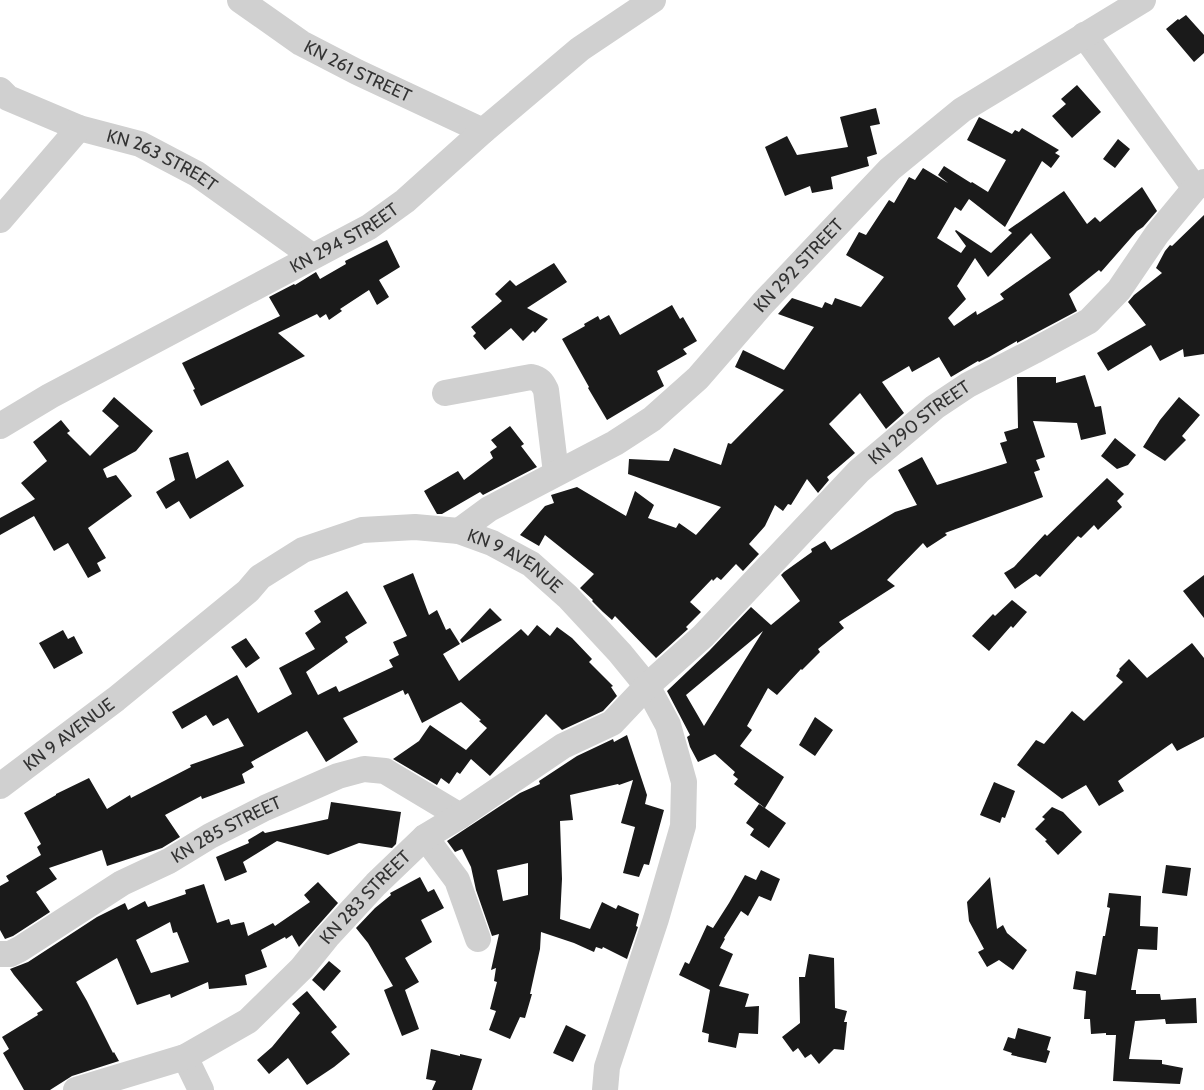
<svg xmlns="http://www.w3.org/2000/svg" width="1204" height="1090" viewBox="0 0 1204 1090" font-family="Cabin,sans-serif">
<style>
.building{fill:#1a1a1a;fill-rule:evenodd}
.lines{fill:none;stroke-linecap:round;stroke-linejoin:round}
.minor{stroke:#d0d0d0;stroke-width:26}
.labels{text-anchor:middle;stroke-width:6;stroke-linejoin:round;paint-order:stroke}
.street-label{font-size:18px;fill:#333;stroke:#fff}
</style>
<rect width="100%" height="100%" fill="#fff"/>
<!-- building -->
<path class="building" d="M1186,15L1204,35V53L1194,62L1166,29L1178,19L1179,20Z
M1077,85L1101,112L1072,138L1052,116L1066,104L1061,99Z
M876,108L880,124L870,126L877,154L867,157L869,166L831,177L833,189L812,193L810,186L785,196L765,147L787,136L797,155L848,147L840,117Z
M979,117L1012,134L1015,130L1019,132L1022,128L1059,150L1055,153L1060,156L1051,168L1042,161L1005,227L969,199L961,211L955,207L937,238L961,253L966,246L955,231L956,230L991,253L1012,233L1008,230L1064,191L1087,224L1095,217L1100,222L1142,187L1157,211L1143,227L1137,231L1101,272L1099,270L1069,294L1077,311L1017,343V341L989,357L979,362L978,361L951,377L939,357L912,372L909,366L882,382L904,413L886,429L860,393L829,424L855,453L827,477L829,480L818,493L807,479L791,505L788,504L783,511L775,505L765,526L749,544L759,554L743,571L736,564L721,580L717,577L713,581L712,579L690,602L701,612L686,627L688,629L656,658L615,616L612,620L603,612L592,601L593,600L580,588L594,574L545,535L539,546L520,535L545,506L554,503L551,495L577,487L626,516L635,491L654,505L648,518L676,528L679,523L696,535L721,507L628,474L629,459L669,461L674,448L721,465L728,443L731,444L784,390L735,367L743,350L784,370L814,327L778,314L792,298L822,308L825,302L832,305L835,298L861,307L884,277L846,255L859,232L866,235L889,200L894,203L909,177L915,180L923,168L948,183L938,175L944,166L971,183L972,182L988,192L1006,160L967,140ZM1031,233L1051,258L1000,294L1004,299L977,315L976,311L954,326L948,318L966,299L957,286L975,258L988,277Z
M1118,139L1130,149L1115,168L1103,159Z
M1204,215V354L1184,357L1183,349L1160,361L1151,345L1108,371L1097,353L1146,325L1128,302L1134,295L1162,273L1156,268L1165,251L1170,245L1172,246Z
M387,240L400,267L379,280L389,297L377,305L369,290L340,309L342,311L329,320L326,314L320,318L317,314L278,333L305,356L201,406L193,390L195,389L182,363L280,316L269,297L294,284L295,285L316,272L320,279L346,264L345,261Z
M554,263L567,282L527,308L548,319L535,333L533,331L523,341L511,328L485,350L473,336L476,333L471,327L502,301L495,294L510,280L516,286Z
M672,305L680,319L683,317L697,341L683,349L687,354L657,371L664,386L607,420L588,388L589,387L562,339L585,326L584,324L598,316L600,320L609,315L620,335Z
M1085,375L1095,407L1101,406L1106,434L1081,440L1077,423L1033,421L1045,457L1036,460L1040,470L1034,472L1043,497L945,533L947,535L927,548L923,543L887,580L895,586L839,622L844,628L818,649L820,652L802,670L801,669L777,695L768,688L747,726L752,730L740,746L784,777L765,808L734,784L738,779L733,775L735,772L715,754L698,762L690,747L687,737L690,735L667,691L709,651L751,607L771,625L800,601L781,575L784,572L812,552L811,549L825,541L831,550L895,512L917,505L898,470L922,457L937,485L1007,463L1000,443L1007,441L1004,432L1018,428L1017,377H1056V383ZM763,631L704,726L686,695Z
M114,397L153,431L136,451L103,469L107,478L116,475L132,496L88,528L106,558L97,563L101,571L88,578L68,543L54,551L34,516L0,535V518L35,499L21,483L47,461L33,442L61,420L70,431L67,433L90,456L119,426L102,411Z
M1179,397L1200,415L1182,436L1186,440L1165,461L1143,447L1160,420Z
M510,426L524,444L521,446L537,467L483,495L480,492L442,514H437L424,491L458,471L464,480L493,458L490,452L497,447L491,440Z
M1115,438L1136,455L1128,465L1117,469L1101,456Z
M188,452L196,479L228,460L244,486L190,519L179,501L166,509L156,492L175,480L169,458Z
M1107,478L1124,494L1117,501L1122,507L1098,530L1094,525L1081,538L1078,536L1040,577L1036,574L1015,589L1004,573L1014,567L1045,534L1047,536Z
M413,573L429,615L437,610L446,630L450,628L460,644L443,654L459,681L521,629L528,636L537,625L550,636L557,627L572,638L592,659L589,662L613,686L611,687L617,696L603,711L562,730L546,714L490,776L471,759L460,774L457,772L449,784L441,778L437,785L393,759L419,741L430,725L466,750L487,728L479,721L481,720L461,702L422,723L408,693L405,695L403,690L343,718L358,742L326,762L307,731L251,762L254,767L242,774L245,783L202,799L201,796L165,815L180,837L162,848L107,866L102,850L49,868L57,879L36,892L50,912L13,936L5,939L0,930V886L9,881L6,876L41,855L37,847L41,844L24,813L56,795V794L89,778L107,809L130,795L131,798L191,767L190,765L244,746L228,718L213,726L206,715L182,729L172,712L237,675L258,713L292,694L279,668L315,649L305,633L321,622L314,611L347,591L367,623L345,637L348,642L306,672L318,695L336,686L339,692L393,667L389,660L399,655L393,642L407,636L383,586Z
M1204,575V618L1183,591Z
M1012,600L1027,612L1013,628L1011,626L989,651L972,636L993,614L995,616Z
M490,608L502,620L462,643L460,640Z
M63,630L68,639L74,636L83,653L54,669L39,643Z
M246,638L260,658L246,668L231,647Z
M1192,643L1204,658V737L1177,751L1172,743L1118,781L1124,791L1099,806L1086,785L1062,799L1017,765L1036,740L1044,744L1072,711L1084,721L1123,682L1116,676L1120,670L1119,669L1129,659L1147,678Z
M815,717L833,730L815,756L799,745Z
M627,735L647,795L645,804L664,810L649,865L644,864L639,877L623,873L635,827L621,823L633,780L619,785L618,784L570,795L573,820L560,821L562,879L560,919L590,929L602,902L616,909L618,905L639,914L636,926L638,927L627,959L603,947L602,949L596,947L594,952L574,943L541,932L540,949L530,994H532L525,1018L520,1017L510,1039L489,1030L496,1011L490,1009L497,982L494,981L496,968L491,970L499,934L492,936L476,890L471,867L462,849L455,852L447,841L520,793L540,784L539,781L577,756L613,739L614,742ZM528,863V895L503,901L497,870Z
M994,782L1015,791L1005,818L1002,817L1000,823L980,815Z
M331,802L401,812L396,844L392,848L359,843L328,855L277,841L243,862L247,872L225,881L216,857L249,843L248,840L263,831L265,833L328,819Z
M759,804L786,823L769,848L750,835L754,829L746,823Z
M1052,807L1063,812L1082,832L1058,855L1045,841L1047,840L1035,829L1045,819L1042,817Z
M1166,865L1191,868L1187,896L1162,893Z
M761,870L780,879L771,901L759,896L748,916L741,911L724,938L725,939L720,948L733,954L719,986L749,994L745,1007L759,1006L758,1034L739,1033L736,1048L708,1042L709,1034L702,1032L710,990L679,975L685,962L689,964L707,925L713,928L729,903L745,875L756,880Z
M420,877L428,892L434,889L444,908L421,920L432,942L405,958L419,982L405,990L419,1029L402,1036L384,990L393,986L368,943L356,928L375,908L391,895L390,893Z
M990,877L997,929L1003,925L1007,933L1027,950L1013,970L999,960L987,967L978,952L984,949L969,921L967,902Z
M318,882L338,903L299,947L292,935L286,939L285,937L261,950L267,967L245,975L247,985L209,989L208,982L171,998L170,994L137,1005L117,958L76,982L87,1001L113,1053L114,1052L119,1061L72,1076L50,1090H24L3,1053L9,1049L2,1037L38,1015L37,1013L43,1010L14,975L10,969L28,962L97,917L125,903L128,910L145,901L148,907L186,894L185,890L204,884L217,923L229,919L231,925L244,922L248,936L273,923L275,926L310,902L304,895ZM170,922L173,933L177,932L189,962L151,973L136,940Z
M1109,893L1141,896L1140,926L1158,927L1157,950L1138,949L1131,990H1136V994H1160L1161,1000L1196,998L1197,1023L1166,1024L1165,1019L1135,1021L1129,1059L1162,1060V1064L1183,1068L1180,1084L1113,1081L1116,1035H1106V1033L1091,1034L1090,1019H1084L1086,991L1073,989L1076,971L1096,975L1103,936H1105L1110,908L1107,907Z
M809,954L834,958L835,1008L847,1011L844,1022H847L844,1050L834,1049L819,1064L811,1054L805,1058L798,1048L793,1052L782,1037L800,1023L799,977H805Z
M329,961L341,971L324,991L312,980Z
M307,991L337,1027L331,1032L350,1054L334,1067L307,1085L288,1058L269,1074L257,1060L272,1047L300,1013L292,1004Z
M566,1025L586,1035L573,1062L553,1053Z
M1018,1028L1051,1037L1047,1050L1050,1051L1046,1063L1011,1055L1012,1053L1003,1050L1008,1037L1015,1039Z
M431,1049L460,1056V1054L482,1059L472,1090H432L436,1081L426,1079Z"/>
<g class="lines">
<!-- minor -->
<g class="minor">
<path id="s1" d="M240,0L301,43L357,72L483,131"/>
<path d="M1084,35L1195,188"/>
<path id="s2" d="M0,90L8,98L79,128L140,144L197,174L312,256"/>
<path d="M0,220L79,128"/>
<path d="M445,393L531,377C540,379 542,382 546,390L556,473"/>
<path id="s3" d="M0,426L50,396L369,227L405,201L483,131L580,49L653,0"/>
<path id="s4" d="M459,531L489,509L615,443L652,419L698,378L763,303L890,169L962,110L1143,0"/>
<path id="s5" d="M0,786L116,699L248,591L260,577L303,550L362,530L415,527L459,531L492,543L531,564L568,597L620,653L647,686L668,725L684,782L683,826L656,919L607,1067L605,1090"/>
<path d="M425,837L457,880L478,939"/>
<path id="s6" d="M0,954H10L20,949L122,883L169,861L210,836L265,808L338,776L364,769L385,771L460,816"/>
<path d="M185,1057L201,1090"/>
<path id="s7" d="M76,1090L185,1057L248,1021L302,968L327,937L376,884L425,837L460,816L563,746L612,723L647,686L703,636L859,471L935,407L968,385L1034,351L1089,321L1119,290L1157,234L1195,188L1204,182"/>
</g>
</g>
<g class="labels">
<!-- street labels -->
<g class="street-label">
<text dy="6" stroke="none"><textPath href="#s1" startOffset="138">KN 261 STREET</textPath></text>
<text dy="6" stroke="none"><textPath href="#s2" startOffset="178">KN 263 STREET</textPath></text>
<text dy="6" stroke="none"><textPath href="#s3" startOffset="392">KN 294 STREET</textPath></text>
<text dy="6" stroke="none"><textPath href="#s4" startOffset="436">KN 292 STREET</textPath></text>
<text dy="6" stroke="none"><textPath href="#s7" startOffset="1092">KN 290 STREET</textPath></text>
<text dy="6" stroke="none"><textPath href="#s5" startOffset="608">KN 9 AVENUE</textPath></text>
<text dy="6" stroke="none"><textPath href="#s5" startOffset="86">KN 9 AVENUE</textPath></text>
<text dy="6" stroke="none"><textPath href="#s6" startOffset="260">KN 285 STREET</textPath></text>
<text dy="6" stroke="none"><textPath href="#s7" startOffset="357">KN 283 STREET</textPath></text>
</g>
</g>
</svg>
